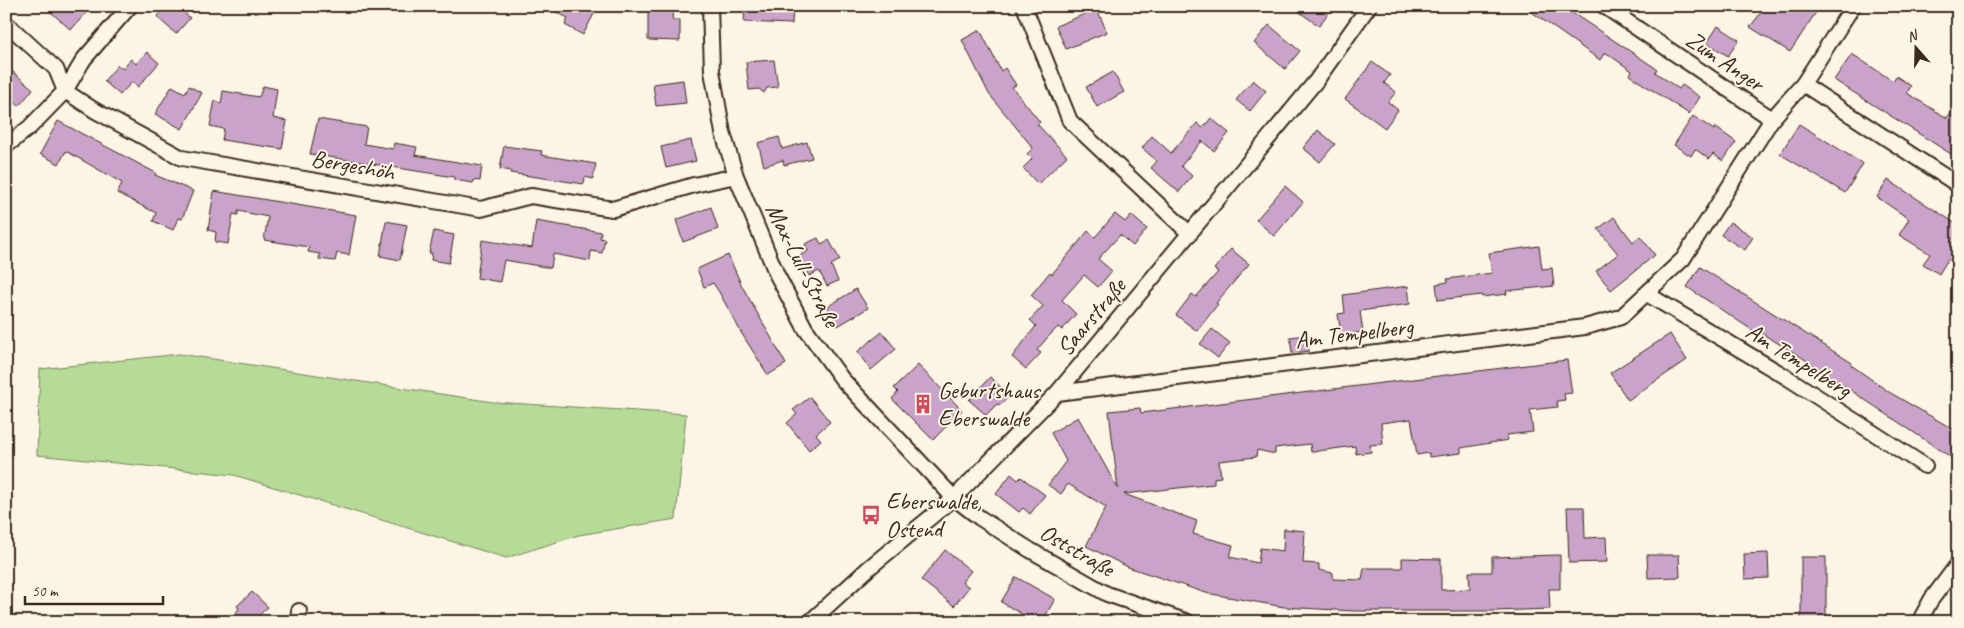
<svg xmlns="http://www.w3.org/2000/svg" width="1964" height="628" viewBox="0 0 1964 628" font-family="Caveat,sans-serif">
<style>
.green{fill:#b5db97;stroke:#78825a}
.building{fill:#caa3ca;stroke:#3b2a1e}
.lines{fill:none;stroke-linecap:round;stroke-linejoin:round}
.street-casing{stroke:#3b2a1e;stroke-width:18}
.street{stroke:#fcf5e5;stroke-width:14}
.labels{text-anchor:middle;stroke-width:4;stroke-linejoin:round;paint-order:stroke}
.street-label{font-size:24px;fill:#3b2a1e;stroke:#fcf5e5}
.poi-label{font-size:24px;fill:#3b2a1e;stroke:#fcf5e5;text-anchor:start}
</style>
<rect width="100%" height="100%" fill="#fcf5e5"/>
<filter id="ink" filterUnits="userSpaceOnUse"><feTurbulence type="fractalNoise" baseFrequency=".02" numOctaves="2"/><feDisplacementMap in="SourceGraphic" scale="10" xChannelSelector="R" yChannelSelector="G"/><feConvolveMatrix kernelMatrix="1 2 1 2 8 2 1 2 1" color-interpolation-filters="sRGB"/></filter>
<g filter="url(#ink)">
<!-- green -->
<path class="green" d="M180,354L493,402L686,414L676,519L579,535L506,558L234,475L37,455L40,369Z"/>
<!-- building -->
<path class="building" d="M44,6H92L71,30Z
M167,6H176L190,18L176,34L157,17Z
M544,6H598L583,35L565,25L568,18Z
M745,6H793L792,24L744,22Z
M1291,6H1333L1319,26Z
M1523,6H1562L1657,69L1655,72L1679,89L1682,85L1700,97L1689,114L1629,75L1632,71L1605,52L1600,60Z
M1766,6H1820L1790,52L1750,27Z
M1097,9L1107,32L1066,49L1056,26Z
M648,10L673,11L672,20H680V41L648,40Z
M1269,25L1300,51L1285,69L1254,43Z
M1718,26L1739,40L1728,56L1707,43Z
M980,30L1001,71L1005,68L1016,85L1012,87L1040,122L1037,124L1067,156L1038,184L1023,168L1032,159L1027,154L1033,148L989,94L962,40Z
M147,52L159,63L138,87L132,82L120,95L104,81L118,65L123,69L131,59L136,64Z
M1852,54L1893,81L1896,76L1911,86L1907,93L1947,118L1958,102V143L1951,154L1834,80Z
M774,60L778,87L767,88L764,93L759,89L749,90L746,62Z
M1372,62L1390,75L1384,83L1396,92L1388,102L1398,110L1385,128L1345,99Z
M6,66L33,89L19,106L6,95Z
M1113,72L1124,92L1097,107L1086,87Z
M683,80L686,103L656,106L653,84Z
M1253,80L1266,91L1250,111L1236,100Z
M172,86L185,93L189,86L202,93L182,129L155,114Z
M263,86L277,89L273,118L287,121L282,149L222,140L224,129L210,126L215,100L221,104L223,91L259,97Z
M1693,116L1714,130L1715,127L1736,142L1723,161L1713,154L1709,159L1695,149L1691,156L1674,145Z
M1211,118L1229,133L1214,151L1202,141L1181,166L1192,176L1179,192L1151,168L1157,161L1142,148L1152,136L1171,153L1197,123L1203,128Z
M318,119L367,127L364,144L393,149L394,143L417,147L415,155L482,166L480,181L474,180L473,183L454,180V177L310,154Z
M58,121L156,173L155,175L193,191L182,219L178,218L173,230L153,221L156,213L117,193L122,183L66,151L59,164L40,154Z
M1799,124L1863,164L1845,193L1780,154Z
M1318,130L1335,144L1320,162L1303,148Z
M779,137L782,149L807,142L812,158L784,165L783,160L764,166L758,143Z
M691,140L696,161L666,168L661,147Z
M504,146L542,151L541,155L596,164L593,179L585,177L584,184L510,173L511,171L500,169Z
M1888,180L1958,225V265L1948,259L1939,274L1923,264L1930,254L1899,235L1909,219L1877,197Z
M1285,186L1303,202L1274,236L1256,220Z
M214,191L356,215L349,255L337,253L335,261L319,259L320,254L308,252L309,247L264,240L268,217L238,211V215L233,214L228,244L215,242L216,232L208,230Z
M711,207L718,229L683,242L676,220Z
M1115,214L1125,222L1131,215L1147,229L1133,246L1120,235L1098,259L1112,271L1098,287L1084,275L1062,300L1076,314L1062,330L1058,327L1047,338L1037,350L1041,353L1026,369L1012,357L1036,326L1030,320L1043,306L1031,295L1050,272L1052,274L1088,231L1095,237Z
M1614,217L1633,242L1640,236L1655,255L1611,290L1596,271L1618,254L1598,229Z
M386,221L407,225L400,260L380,256Z
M536,221L601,232L600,238L605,239L602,253L591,251L590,261L553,254L551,268L504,260L500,282L477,278L482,240L532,248Z
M1730,222L1753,237L1745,250L1721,235Z
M434,231L454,235L449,263L431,260L432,253H429Z
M818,238L821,244L829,240L840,260L831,265L838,281L827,286L819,271L809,276L799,256L808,251L805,244Z
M1539,246L1542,269L1552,268L1554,286L1506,291L1507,294L1482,297V295L1438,300L1436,284L1448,282L1447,279L1492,273L1489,253Z
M1231,249L1249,264L1216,303L1218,304L1197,331L1176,315L1192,294L1196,297L1218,272L1214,269Z
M728,255L742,286L786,364L768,375L742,334L719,292L713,283L704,287L697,269Z
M1700,267L1852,363L1851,365L1889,392L1958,432V462L1798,355L1759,332L1758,334L1687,287Z
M1408,286L1410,304L1360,311L1363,332L1341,335L1338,314L1345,313L1343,295Z
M856,289L868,308L838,326L827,307Z
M1212,329L1230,343L1218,358L1200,344Z
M882,332L896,349L871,370L857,352Z
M1670,334L1687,360L1628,400L1610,373Z
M1307,335L1309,351L1292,353L1290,337Z
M1567,360L1572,393L1564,394L1565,400L1557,401L1558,407L1530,410L1533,432L1507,435L1508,440L1461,448V453L1429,457V453L1417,455L1411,419L1381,423L1383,444L1370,445L1371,452L1356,454L1355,446L1311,452L1310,444L1275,448V454L1257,450L1256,457L1219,461L1221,477L1214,478V484L1124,494L1197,521L1193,534L1233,545L1230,557L1258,563L1260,548L1283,551L1284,529L1305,531L1303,563L1319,564V570L1333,573V579L1362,580L1364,568H1402V558L1441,559V590L1470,589L1469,572H1492V557L1560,555V589H1549L1550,609L1495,611H1354L1284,607L1206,593L1128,567L1086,546L1106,507L1068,484L1061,494L1048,485L1066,461L1051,433L1078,417L1118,489L1109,411L1140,408L1141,413Z
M918,365L962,410L933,440L892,399L898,392L894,388Z
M990,377L1005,391L1007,398L1001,405L997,404L986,415L969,400Z
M810,397L830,422L816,434L821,440L809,450L787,423L797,414L793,410Z
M1011,474L1018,480L1021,477L1045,495L1030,514L1023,508L1019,512L996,494Z
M1567,507H1584L1585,538L1606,537L1607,562L1569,563Z
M945,550L971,571L962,582L969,587L954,606L921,580Z
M1768,553L1769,578L1745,579L1744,554Z
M1647,555H1679L1680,577L1648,578Z
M1801,557H1826V622H1801Z
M1016,577L1055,599L1042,622H1036L1001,602Z
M252,592L268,607L252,622H226L239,609L237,606Z"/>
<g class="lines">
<defs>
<path id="street" d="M710,6L712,71L723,133L736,176L777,275L805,328L842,379L954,498L980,518L1030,550L1107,594L1188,622
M1024,6L1070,121L1190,234
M1604,6L1772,119
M6,23L56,69L65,91L94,110L182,158L481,209L531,196L613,209L694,185L736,176
M1803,84L1958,185
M6,146L30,127L65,91L84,59L130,6
M1647,294L1788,378L1925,466
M1057,393L1585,327L1621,317L1683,259L1772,119L1803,84L1853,6
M298,622L299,611
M810,622L870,567L954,498L1057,393L1316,81L1369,6
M1919,622L1931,600L1958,564"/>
</defs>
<!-- street casing -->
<use href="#street" class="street-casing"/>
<!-- street -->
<use href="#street" class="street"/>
</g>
</g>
<!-- icons -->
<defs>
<symbol id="building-bare" viewBox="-9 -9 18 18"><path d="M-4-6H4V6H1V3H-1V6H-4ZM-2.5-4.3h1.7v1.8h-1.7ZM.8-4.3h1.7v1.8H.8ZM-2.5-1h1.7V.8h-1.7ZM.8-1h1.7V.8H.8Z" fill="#d1495b" stroke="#fcf5e5" stroke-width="2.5" paint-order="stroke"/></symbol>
<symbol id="bus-bare" viewBox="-9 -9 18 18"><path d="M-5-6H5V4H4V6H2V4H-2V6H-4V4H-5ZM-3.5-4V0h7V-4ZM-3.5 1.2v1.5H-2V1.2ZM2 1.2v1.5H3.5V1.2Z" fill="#d1495b" stroke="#fcf5e5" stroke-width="2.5" paint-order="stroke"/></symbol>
</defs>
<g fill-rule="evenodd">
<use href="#building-bare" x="909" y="390" width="28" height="28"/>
<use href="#bus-bare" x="857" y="501" width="28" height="28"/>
</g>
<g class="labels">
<!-- street labels -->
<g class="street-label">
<text transform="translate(1725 61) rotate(34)" y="8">Zum Anger</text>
<text transform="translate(353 165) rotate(10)" y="8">Bergeshöh</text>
<text transform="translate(803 265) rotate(63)" y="8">Max-Lull-Straße</text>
<text transform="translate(1091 317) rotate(-50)" y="8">Saarstraße</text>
<text transform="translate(1354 333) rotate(-7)" y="8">Am Tempelberg</text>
<text transform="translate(1799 360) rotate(32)" y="8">Am Tempelberg</text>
<text transform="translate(1077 550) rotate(30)" y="8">Oststraße</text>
</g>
<!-- poi labels -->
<g class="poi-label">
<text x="938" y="398">Geburtshaus<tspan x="938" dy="28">Eberswalde</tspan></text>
<text x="886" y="509">Eberswalde,<tspan x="886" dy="28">Ostend</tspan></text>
</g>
</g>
<!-- margin -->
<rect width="1964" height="628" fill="none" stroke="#fcf5e5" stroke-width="25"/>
<rect x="12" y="12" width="1939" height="603" fill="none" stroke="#3b2a1e" stroke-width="2" filter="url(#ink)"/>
<!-- north arrow -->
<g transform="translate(1916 48) rotate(340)" stroke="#fcf5e5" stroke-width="4" paint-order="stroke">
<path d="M0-4L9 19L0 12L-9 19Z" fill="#3b2a1e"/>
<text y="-8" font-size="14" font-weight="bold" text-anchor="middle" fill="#3b2a1e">N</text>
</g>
<!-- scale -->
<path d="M25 596v8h138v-8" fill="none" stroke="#3b2a1e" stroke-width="2.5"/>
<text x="32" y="596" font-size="15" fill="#3b2a1e" stroke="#fcf5e5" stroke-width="4" paint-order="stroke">50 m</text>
</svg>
